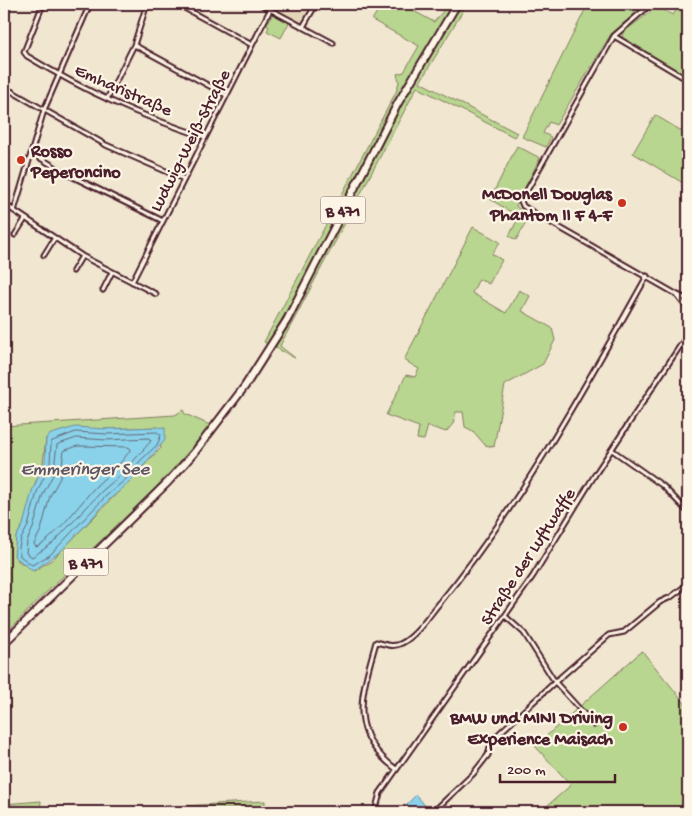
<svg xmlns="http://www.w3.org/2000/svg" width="692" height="816" viewBox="0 0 692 816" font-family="'Gochi Hand',sans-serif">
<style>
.built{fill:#e4d6b8}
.green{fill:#b8d68f;stroke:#817a5d;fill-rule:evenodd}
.water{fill:#89d2ea;stroke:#708a9e}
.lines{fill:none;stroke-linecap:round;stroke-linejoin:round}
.shore{stroke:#636777;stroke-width:1}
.street-casing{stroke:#4a1f2b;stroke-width:7}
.highway-casing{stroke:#4a1f2b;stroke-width:10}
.street{stroke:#fcf5e5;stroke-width:3}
.highway{stroke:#fcf5e5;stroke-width:6}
.poi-dot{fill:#c8321e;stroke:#fcf5e5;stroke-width:2}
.labels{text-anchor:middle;stroke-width:4.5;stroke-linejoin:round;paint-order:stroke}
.shield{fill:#fcf5e5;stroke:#7f5f63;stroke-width:1}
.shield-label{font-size:16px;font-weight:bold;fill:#4a1f2b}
.street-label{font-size:18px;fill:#4a1f2b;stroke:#fcf5e5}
.poi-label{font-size:18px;font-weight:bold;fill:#4a1f2b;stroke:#fcf5e5;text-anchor:end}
.water-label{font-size:19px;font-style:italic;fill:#5d5564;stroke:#fcf5e5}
</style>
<rect width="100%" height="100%" fill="#f1e7d1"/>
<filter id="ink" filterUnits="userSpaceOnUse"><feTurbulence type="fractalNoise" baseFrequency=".02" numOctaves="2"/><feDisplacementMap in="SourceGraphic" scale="10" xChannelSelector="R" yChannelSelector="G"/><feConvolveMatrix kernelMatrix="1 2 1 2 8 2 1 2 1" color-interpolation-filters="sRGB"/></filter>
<g filter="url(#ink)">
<!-- built -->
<path class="built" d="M266,4H314L303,25Z"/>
<!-- green -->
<path class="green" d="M382,4H401L434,22L449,4L447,13L396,101L310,269L268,344L264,342L396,92L399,82L397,74L404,72L419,46L372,20Z
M460,4H467L420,82L517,133L514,137L417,87L280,346L295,358L274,347L290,320L401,103Z
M588,4H646L611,34L556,125L549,122L543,133L551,137L546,147L522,137Z
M680,4H688V67L683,76L623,41L622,33L657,7L673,15Z
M273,14L289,23L281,38L267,31L269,27L266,25Z
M655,115L688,135V186L633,153Z
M517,146L540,158L516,206L529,218L516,240L509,236L519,217L490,199Z
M473,227L500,242L492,254L502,260L489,284L479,279L472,293L506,313L519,290L530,296L522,311L552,328L555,340L543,364L505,385L494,447L485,445L473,431L465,427L463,412H456L453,424L446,432L428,426L424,440L417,439L419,427L386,415L406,375L415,377L419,369L404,360Z
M183,410L185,414L210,425C150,504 70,563 4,636V426L175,415ZM157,427L161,448L53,559L34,571L17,560L16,537L23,525L36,481L42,472L46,438L106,429Z
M642,651L688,707V812H540L571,785L535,746Z
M41,801L40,812H4V804Z
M265,801V807L182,812H85Z"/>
<!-- water -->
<path class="water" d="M75,427L106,429L157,427L165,428V440L130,482L110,499L61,551L33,571L14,556L16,537L23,525L32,491L45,462L46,438L51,434Z
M416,795L429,810L427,812H412L406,805Z"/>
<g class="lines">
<!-- shore -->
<path class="shore" d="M76,432L106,434L157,432L161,435L157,445L140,461L126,479L106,496L50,555L32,565L20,556L19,547L21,539L28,526L37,492L50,464L51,442Z
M77,438L106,440L149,438L151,441L122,474L102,491L53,543L32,557L26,553L27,541L33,528L43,494L53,475L57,445Z
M78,446L128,447L131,449C121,464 109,474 96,486C83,500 52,542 36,547L34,544L41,530L50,496L60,478L64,451Z"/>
<defs>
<path id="street" d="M43,4L24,52L27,56C86,92 140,116 205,137
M177,4L252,45
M260,4L333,43
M651,4L614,36L521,201L523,206L534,213L676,294L688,309
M4,18L9,4
M303,27L316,4
M614,36L688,80
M134,45L226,95
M4,87L106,145L184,179
M107,99L134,45L147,4
M32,153L65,173L163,221
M4,204L82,256L156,294
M14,211L44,110L90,4
M15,235L25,219
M44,255L54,239
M73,271L82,256
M132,282L270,10
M103,290L112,272
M678,295L688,300
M612,450L663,486L688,512
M505,616L524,633L555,682L594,725
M396,769C346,732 362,693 376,642C385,644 393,648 402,643C416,636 428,617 438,605C520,506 584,388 647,276
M375,812L380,793L533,576L596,473L688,334
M433,812L473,774L488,755L492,740L555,682L609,635L624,632L660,602L671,597L688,584"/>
<path id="highway" d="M4,643L168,482L194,453L245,386L287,320L398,103L457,4"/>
</defs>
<!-- street casing -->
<use href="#street" class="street-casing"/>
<!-- highway casing -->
<use href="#highway" class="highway-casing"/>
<!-- street -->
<use href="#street" class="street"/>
<!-- highway -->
<use href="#highway" class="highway"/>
</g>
</g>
<!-- markers -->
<g class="poi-dot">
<circle cx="21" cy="160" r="5"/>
<circle cx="622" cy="203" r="5"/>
<circle cx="623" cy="727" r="5"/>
</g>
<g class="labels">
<!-- shield labels -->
<g class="shield">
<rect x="320.5" y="196.5" width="45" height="27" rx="4"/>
<rect x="63.5" y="548.5" width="45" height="27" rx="4"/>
</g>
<g class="shield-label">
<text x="343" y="216">B 471</text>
<text x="86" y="568">B 471</text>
</g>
<!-- street labels -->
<g class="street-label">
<text transform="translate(124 89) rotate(24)" y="6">Emharistraße</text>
<text transform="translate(189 140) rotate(-63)" y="6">Ludwig-Weiß-Straße</text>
<text transform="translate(527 556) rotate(-57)" y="6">Straße der Luftwaffe</text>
</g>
<!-- poi labels -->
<g class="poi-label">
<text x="31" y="156" text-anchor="start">Rosso<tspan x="31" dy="21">Peperoncino</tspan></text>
<text x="612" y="199">McDonell Douglas<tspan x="612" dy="21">Phantom II F 4-F</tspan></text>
<text x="613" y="723">BMW und MINI Driving<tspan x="613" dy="21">Experience Maisach</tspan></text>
</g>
<!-- water labels -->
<g class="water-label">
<text x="85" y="474">Emmeringer See</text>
</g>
</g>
<!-- margin -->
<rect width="692" height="816" fill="none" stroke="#fcf5e5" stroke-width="20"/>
<rect x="10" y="10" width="672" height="796" fill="none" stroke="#4a1f2b" stroke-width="2" filter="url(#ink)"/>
<!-- scale -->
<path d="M500 774v8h115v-8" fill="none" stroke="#4a1f2b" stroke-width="2.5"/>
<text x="507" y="774" font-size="15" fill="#4a1f2b" stroke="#fcf5e5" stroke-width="4" paint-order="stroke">200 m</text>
</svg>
